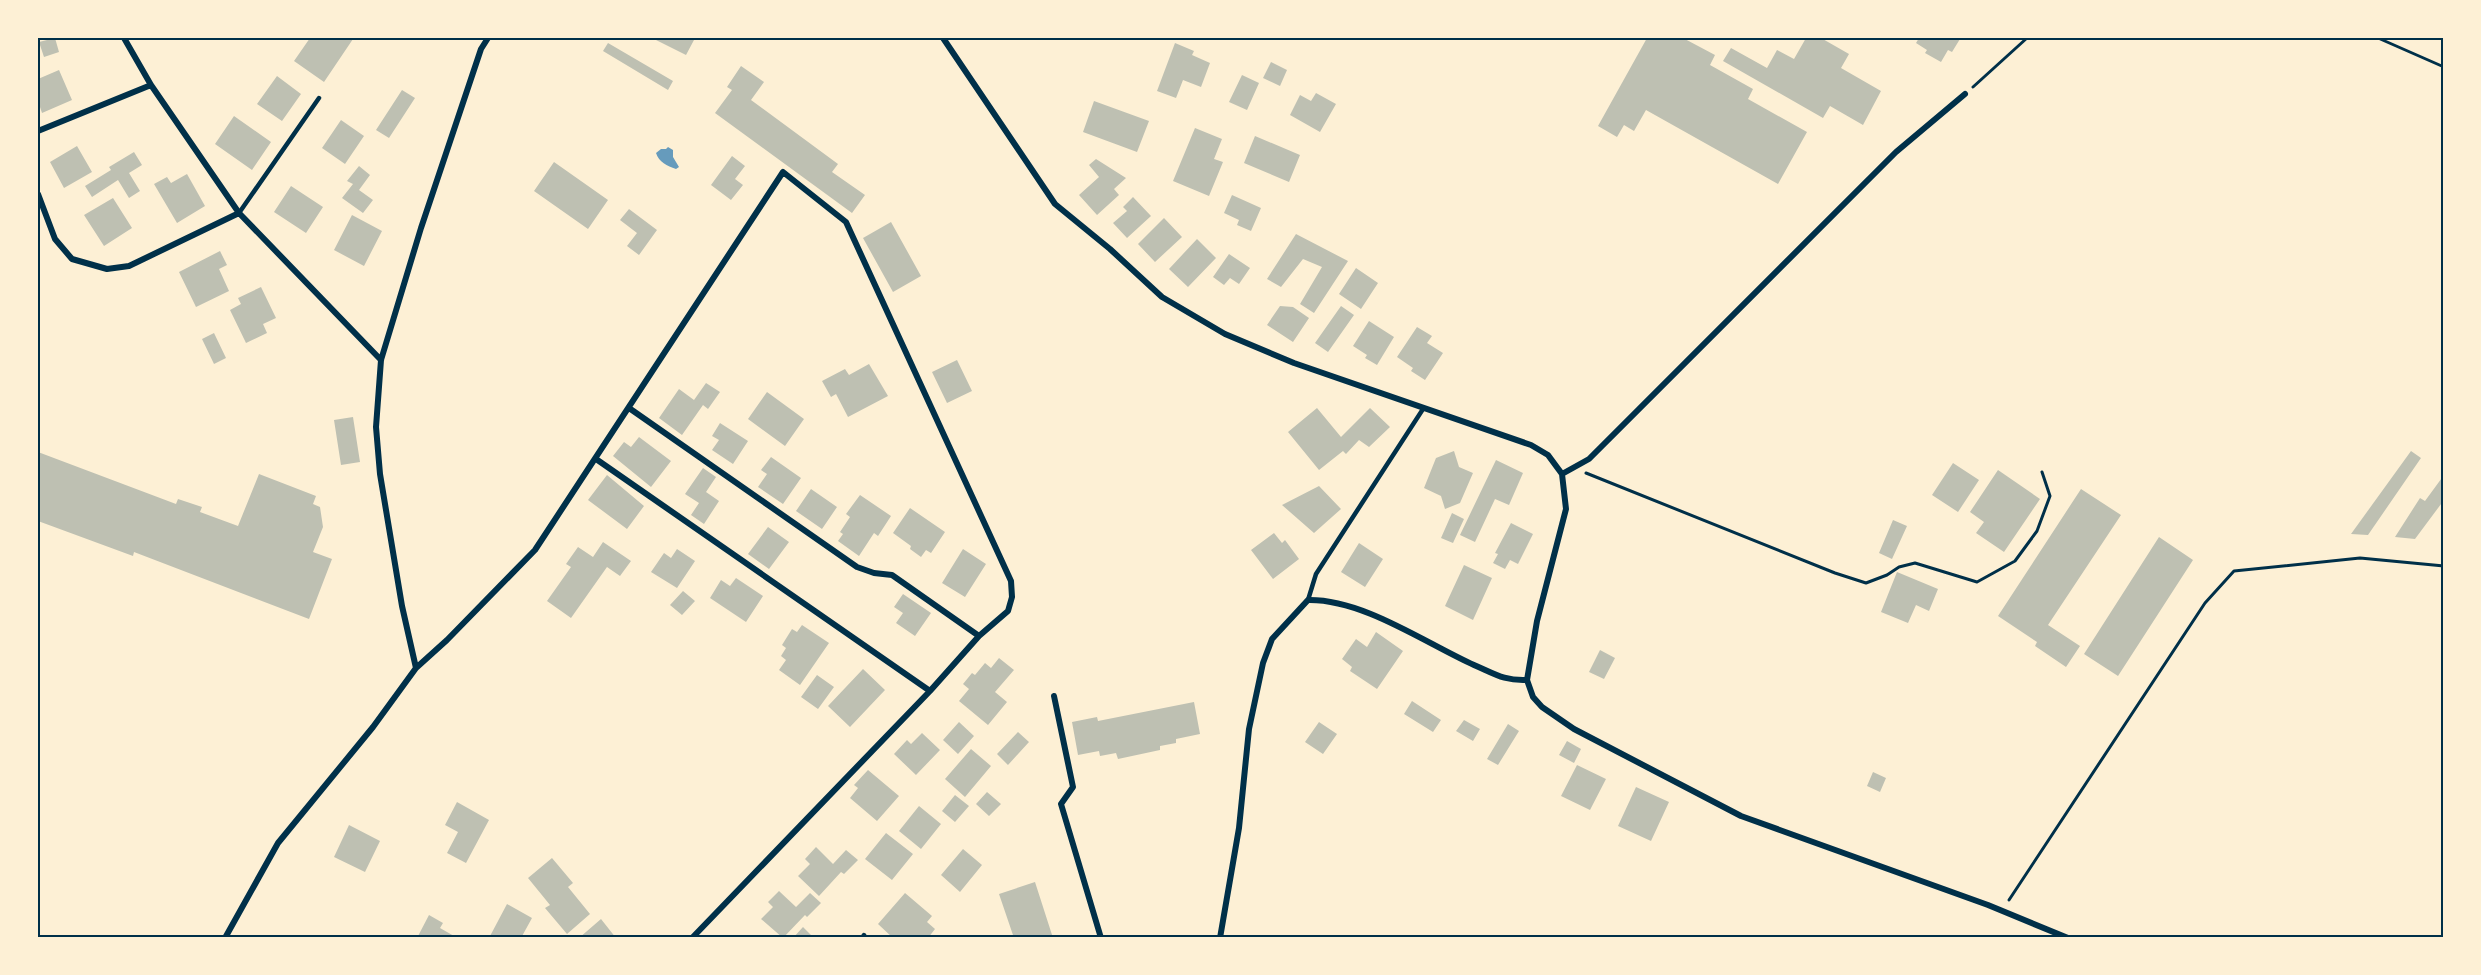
<svg xmlns="http://www.w3.org/2000/svg" width="2481" height="975" viewBox="0 0 2481 975" font-family="'Public Sans',sans-serif">
<style>
.water{fill:#669bbc}
.building{fill:#bec0b2}
.lines{fill:none;stroke-linecap:round;stroke-linejoin:round}
.path{stroke:#003049;stroke-width:3}
.service{stroke:#003049;stroke-width:4.5}
.minor{stroke:#003049;stroke-width:6}
.neatline{fill:none;stroke:#003049;stroke-width:2}
</style>
<rect width="100%" height="100%" fill="#fdf0d5"/>
<!-- water -->
<path class="water" d="M668,147L673,150V157L679,167L676,169C667,166 659,162 656,153L661,149H666Z"/>
<!-- building -->
<path class="building" d="M55,38L59,52L44,57L39,42Z
M310,38L353,39L324,82L294,61Z
M652,38H690L694,40L686,55Z
M1647,38H1683L1715,55L1710,65L1753,89L1748,99L1807,132L1778,184L1646,110L1634,131L1624,125L1617,137L1598,126Z
M1806,38H1821L1849,54L1841,68L1881,91L1863,125L1830,106L1823,118L1723,61L1731,48L1767,68L1777,50L1794,59Z
M1919,38H1957L1960,39L1952,52L1948,50L1941,62L1925,53L1927,50L1916,43Z
M608,43L673,81L668,90L603,51Z
M1175,43L1194,51L1192,55L1210,63L1201,87L1183,80L1176,98L1157,91Z
M1271,62L1287,70L1280,86L1263,78Z
M741,66L764,82L751,100L838,164L832,172L865,195L852,213L715,113L732,90L727,87Z
M59,70L72,100L42,113L38,101V79Z
M1242,75L1259,83L1247,110L1229,102Z
M277,76L301,94L282,121L257,104Z
M402,90L415,98L389,138L376,130Z
M1316,93L1336,104L1320,132L1290,115L1300,95L1311,101Z
M1094,101L1149,121L1137,152L1083,132Z
M234,116L271,142L252,170L215,144Z
M341,120L364,136L345,164L322,148Z
M1195,128L1222,139L1214,159L1223,162L1209,196L1173,181Z
M1255,136L1300,155L1289,182L1244,163Z
M77,146L92,172L64,188L50,162Z
M134,152L142,165L129,173L140,191L129,198L118,180L92,197L85,186L111,170L109,167Z
M732,156L745,166L735,179L743,185L731,200L711,185Z
M1096,159L1126,178L1114,189L1119,195L1097,215L1079,195L1099,177L1089,165Z
M554,162L608,200L588,229L534,191Z
M359,166L370,175L359,190L373,200L363,213L342,198L353,184L347,181Z
M187,174L205,206L177,223L154,184L167,177L171,183Z
M291,186L323,207L306,233L274,212Z
M1232,195L1261,208L1251,231L1237,225L1239,220L1224,213Z
M1133,197L1151,216L1127,238L1113,223L1127,211L1123,207Z
M113,198L132,228L104,246L84,215Z
M629,209L657,230L639,255L627,246L637,233L620,220Z
M352,215L382,231L364,266L334,250Z
M1164,218L1182,237L1155,262L1138,244Z
M891,222L921,276L893,292L863,238Z
M1296,234L1348,261L1314,313L1300,304L1322,267L1303,259L1281,287L1267,279Z
M1197,239L1216,258L1188,287L1169,269Z
M220,251L227,265L219,269L229,291L196,307L179,272Z
M1229,254L1250,268L1239,284L1230,278L1224,285L1213,277Z
M1356,268L1378,283L1361,309L1339,294Z
M261,287L276,318L263,324L267,333L246,343L230,310L241,304L238,298Z
M1280,306L1293,307L1309,318L1293,342L1267,325Z
M1341,306L1354,315L1328,352L1315,343Z
M1369,321L1394,337L1377,365L1365,358L1367,355L1353,346Z
M1417,327L1432,336L1427,343L1443,353L1425,380L1411,371L1413,368L1397,357Z
M214,333L226,358L214,364L202,339Z
M957,360L972,391L947,403L932,372Z
M869,364L888,396L848,417L836,394L831,397L822,381L845,369L849,375Z
M706,383L720,392L708,409L703,405L682,435L659,418L679,389L694,400Z
M767,392L804,419L785,446L748,419Z
M1317,408L1341,437L1370,408L1390,427L1369,447L1359,440L1346,454L1343,451L1319,470L1288,432Z
M353,417L360,462L341,465L334,420Z
M720,423L748,441L733,464L712,450L719,440L712,436Z
M639,437L671,461L651,487L613,456L624,442L631,447Z
M1454,451L1459,467L1473,473L1460,503L1445,509L1441,496L1424,488L1436,458Z
M2411,451L2421,458L2368,535L2351,534Z
M38,452L176,504L178,499L202,507L200,512L238,526L259,474L316,496L313,504L320,507L323,527L313,552L332,559L309,619L134,552L133,556L38,521Z
M771,457L801,478L783,504L758,487L767,474L761,470Z
M1496,460L1523,473L1509,505L1495,499L1475,542L1460,535Z
M1953,463L1979,480L1958,512L1932,495Z
M703,468L716,477L706,492L719,501L704,524L691,515L699,503L685,494Z
M1998,470L2040,499L2004,552L1976,533L1984,522L1970,512Z
M607,475L644,506L627,529L588,500Z
M2444,475V500L2415,539L2395,537L2420,498L2425,501Z
M1319,486L1341,509L1314,533L1282,505Z
M811,489L837,507L822,529L796,511Z
M2081,489L2121,515L2048,625L2080,646L2066,667L2035,646L2037,642L1998,616Z
M860,495L891,516L878,536L874,533L859,556L838,541L843,534L840,532L850,517L846,514Z
M910,508L945,532L931,553L926,550L921,557L910,549L911,546L893,533Z
M1452,513L1464,519L1453,543L1441,538Z
M1893,520L1907,526L1892,559L1879,553Z
M1511,523L1533,534L1518,564L1510,560L1505,569L1493,563L1498,554L1495,553Z
M768,527L789,542L769,569L748,554Z
M1274,533L1282,543L1285,540L1299,559L1273,579L1251,550Z
M2159,537L2193,560L2118,676L2084,654Z
M603,542L631,561L620,576L607,567L571,618L547,601L571,567L566,564L578,547L593,557Z
M1359,543L1383,559L1365,587L1341,572Z
M677,549L695,561L677,588L651,572L664,553L671,558Z
M963,549L986,564L965,597L942,583Z
M1464,565L1492,578L1473,620L1445,606Z
M1897,572L1938,589L1929,611L1916,605L1908,623L1881,612Z
M736,578L763,596L746,622L710,598L721,580L730,586Z
M683,591L695,601L682,615L670,605Z
M903,594L931,613L915,636L896,623L903,613L894,607Z
M802,625L829,643L800,685L779,670L786,660L781,656L786,648L782,645L792,629L797,632Z
M1376,632L1403,651L1377,689L1350,671L1352,667L1342,659L1356,639L1367,647Z
M1600,650L1615,658L1604,679L1589,672Z
M999,658L1014,670L995,692L1007,702L988,725L959,701L969,689L963,684L972,673L975,675L985,663L991,668Z
M863,669L885,690L850,727L828,706Z
M817,675L834,687L818,709L801,697Z
M1412,701L1441,720L1433,732L1404,714Z
M1194,702L1200,734L1176,739V743L1160,746V750L1118,759L1116,753L1100,756L1099,751L1078,755L1072,722L1097,717L1098,721Z
M1464,720L1480,729L1473,741L1456,731Z
M959,722L974,736L958,754L943,740Z
M1319,722L1337,734L1323,754L1305,742Z
M1508,724L1519,731L1498,765L1487,759Z
M1018,732L1029,742L1008,765L997,754Z
M922,733L940,750L916,775L894,754L907,740L911,744Z
M1567,741L1581,749L1574,763L1559,755Z
M971,749L991,766L965,797L945,779Z
M1577,765L1606,779L1590,810L1561,796Z
M868,770L899,796L877,821L850,798L858,788L854,785Z
M1873,772L1886,778L1880,792L1867,786Z
M1636,787L1669,802L1651,841L1618,826Z
M987,792L1001,804L989,816L976,804Z
M955,795L969,806L955,822L942,811Z
M457,802L489,820L466,863L447,853L458,832L445,825Z
M919,806L941,824L921,849L899,831Z
M349,825L380,841L365,872L334,857Z
M886,833L913,854L892,880L865,859Z
M816,847L833,864L846,850L858,860L844,874L841,872L819,896L798,876L810,864L805,859Z
M963,849L982,865L960,892L941,875Z
M552,858L573,883L568,887L590,914L567,934L545,908L550,905L528,878Z
M1035,882L1053,938H1014L999,894Z
M779,891L796,907L810,893L821,903L807,917L805,915L783,938L761,919L773,907L768,902Z
M905,893L932,916L927,922L935,929L928,938H893L878,924Z
M507,904L532,918L521,938H489Z
M429,915L443,923L440,928L454,936L453,938H417Z
M601,919L616,938H579Z
M803,927L814,938H793Z"/>
<g class="lines">
<!-- path -->
<path class="path" d="M2378,38L2444,67
M1973,87L2027,38
M1586,473L1835,573L1866,583L1887,575L1899,567L1915,563L1977,582L2015,561L2037,531L2050,496L2042,472
M2009,900L2205,603L2234,571L2360,558L2444,566"/>
<!-- service -->
<path class="service" d="M239,213L319,98
M1308,600L1316,574L1423,409
M862,938L864,935"/>
<!-- minor -->
<path class="minor" d="M943,38L1055,204L1110,249L1162,297L1225,334L1294,363L1531,445L1548,455L1562,474L1566,509L1537,621L1527,680L1533,697L1542,707L1574,729L1741,816L1988,905L2068,938
M151,85L239,213
M38,131L151,85L124,38
M38,194L55,239L72,259L107,269L129,266L239,213L381,360
M629,408L857,567L874,573L892,575L979,636
M596,459L930,691
M1562,474L1589,459L1896,152L1965,94
M416,668L402,606L380,474L376,427L381,360L421,228L481,49L488,38
M1054,696L1073,787L1061,804L1101,938
M225,938L278,843L373,727L416,668L447,640L535,550L783,172L846,222L1011,581L1012,597L1008,611L979,636L930,691L692,938
M1220,938L1239,828L1249,729L1263,663L1272,639L1308,600C1363,599 1425,643 1474,665C1495,674 1504,681 1527,680"/>
</g>
<!-- border -->
<rect width="2481" height="975" fill="none" stroke="#fdf0d5" stroke-width="78"/>
<rect x="39" y="39" width="2403" height="897" class="neatline"/>
</svg>
